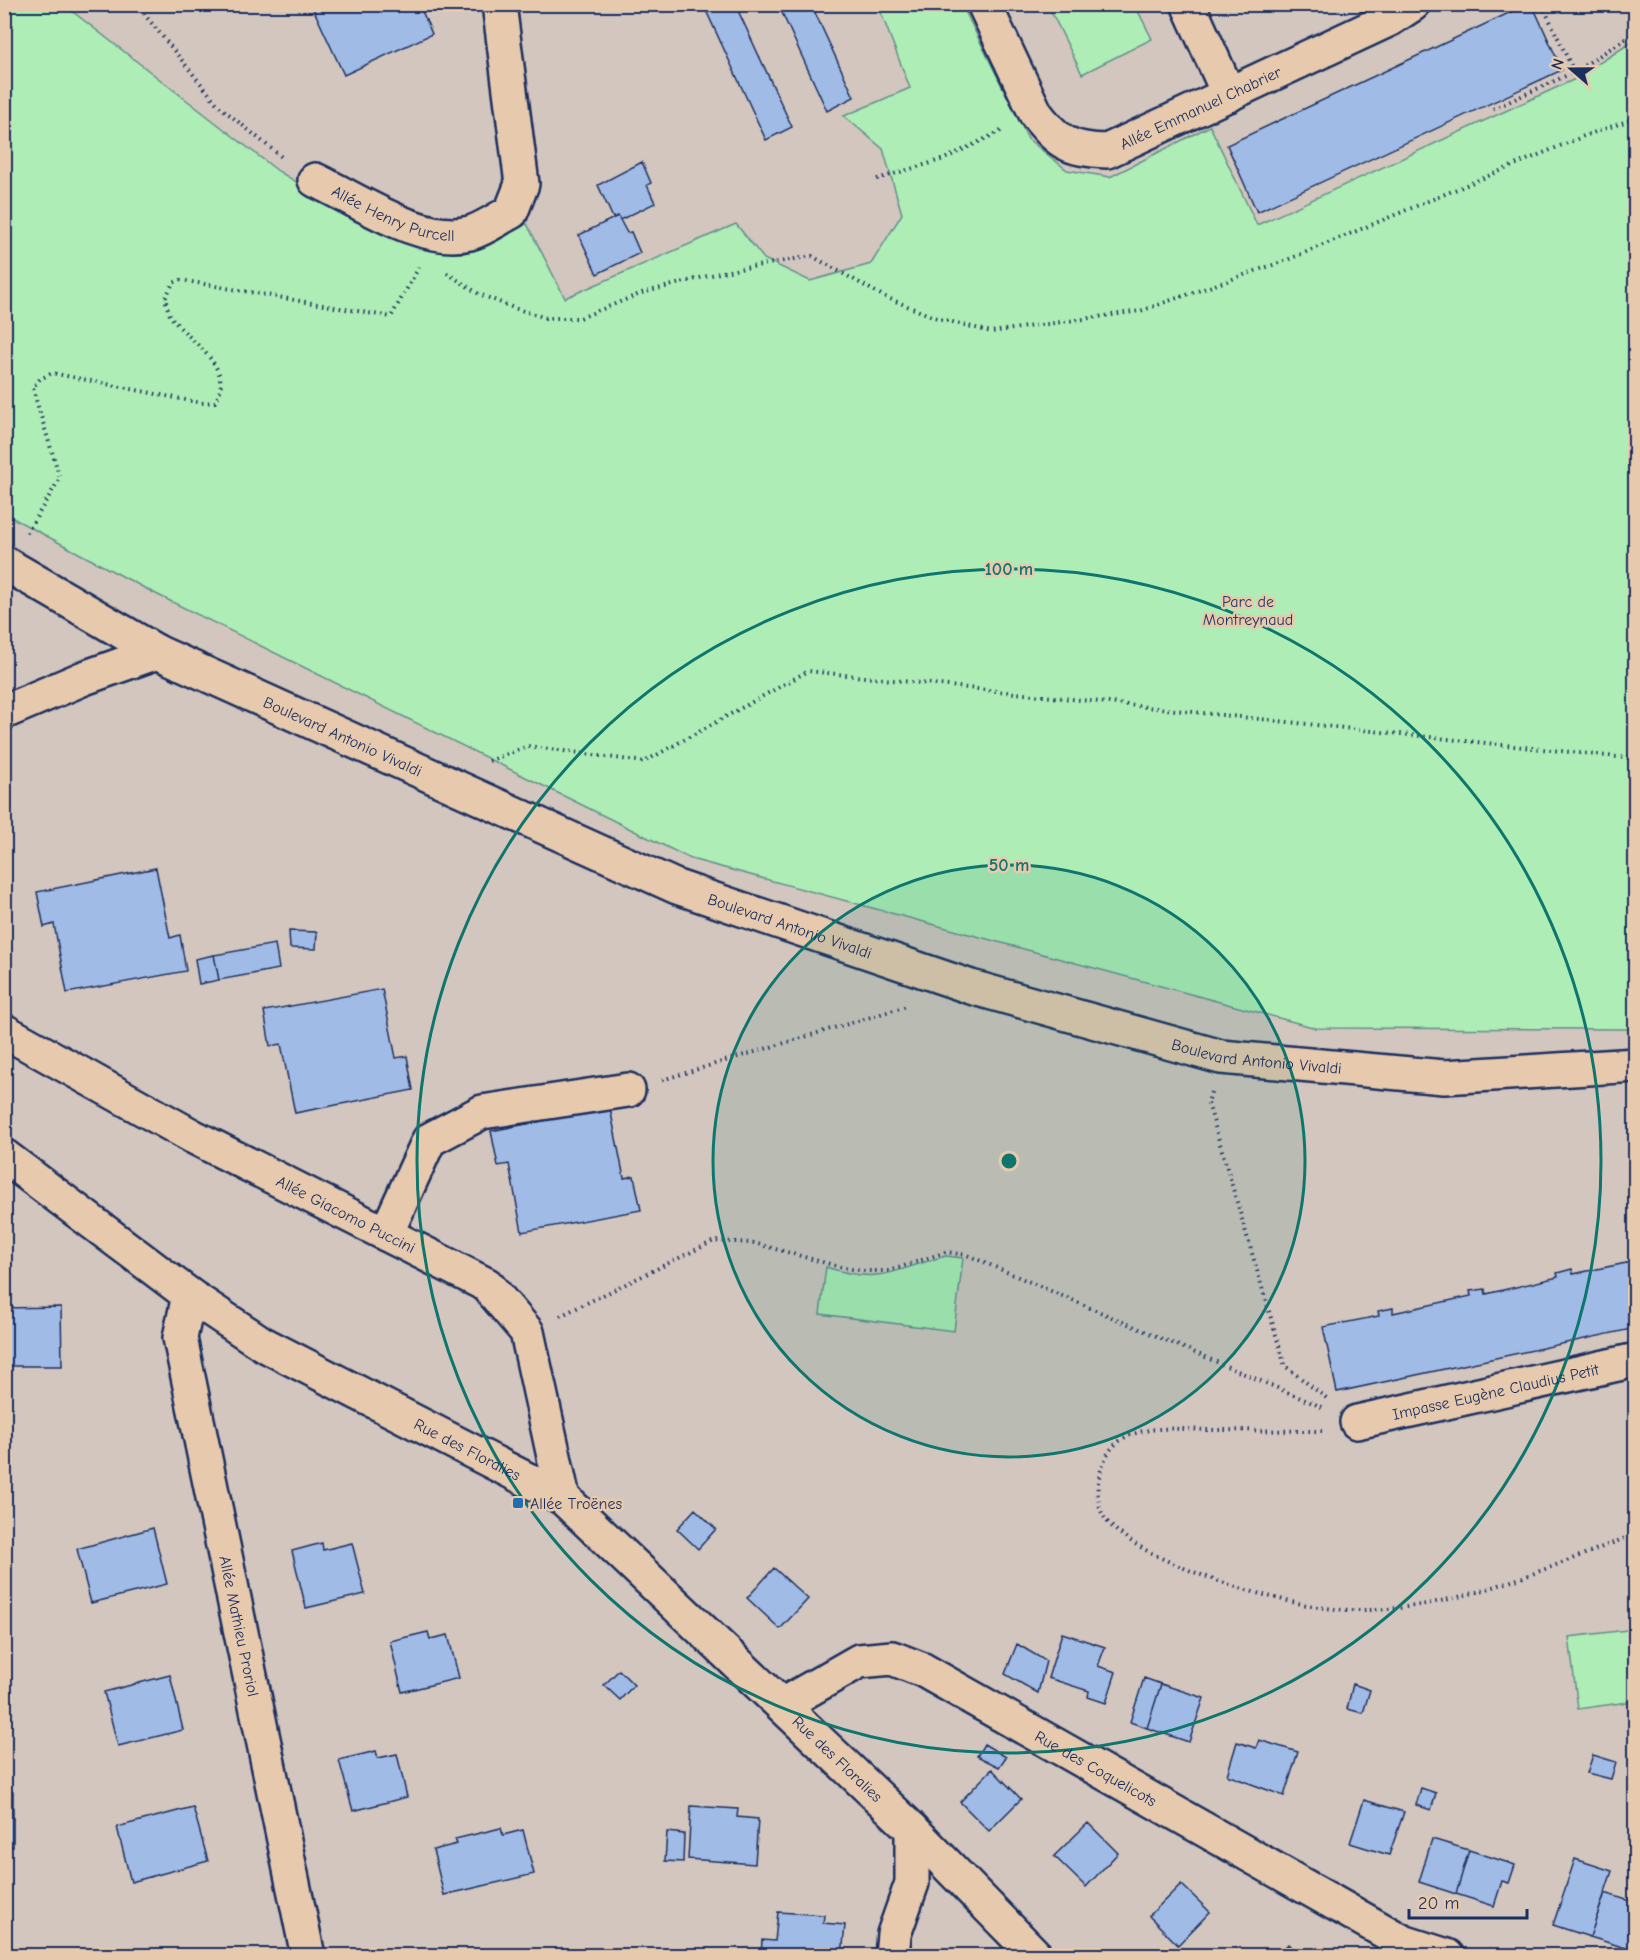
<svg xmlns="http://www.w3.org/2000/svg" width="1640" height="1960" viewBox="0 0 1640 1960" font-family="'Comic Neue',sans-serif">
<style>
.green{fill:#aeedb5;stroke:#648e8a;stroke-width:1.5}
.building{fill:#a1bbe7;stroke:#1b2f5e;stroke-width:1.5}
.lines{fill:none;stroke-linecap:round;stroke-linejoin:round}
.minor-casing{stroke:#1b2f5e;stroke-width:38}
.path{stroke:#1b2f5e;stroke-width:4;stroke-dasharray:1.5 4.5;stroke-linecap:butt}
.minor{stroke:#e7caae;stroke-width:33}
.ring{fill:none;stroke:#0f766e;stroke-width:3}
.poi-dot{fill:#1f6fb2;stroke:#e7caae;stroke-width:2}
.labels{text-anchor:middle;stroke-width:5;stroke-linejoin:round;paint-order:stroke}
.street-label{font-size:16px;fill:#1b2f5e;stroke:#e7caae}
.park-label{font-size:16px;fill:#223862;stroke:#e7caae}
.poi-label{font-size:16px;fill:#1b2f5e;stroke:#e7caae;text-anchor:start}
.centre{fill:#0f766e;stroke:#e7caae;stroke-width:3}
.ring-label{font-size:18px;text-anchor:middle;font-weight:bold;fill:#0f766e;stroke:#e7caae;stroke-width:5;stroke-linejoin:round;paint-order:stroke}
</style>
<rect width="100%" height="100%" fill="#d2c6bf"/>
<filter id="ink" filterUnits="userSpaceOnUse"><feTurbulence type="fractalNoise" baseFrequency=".0167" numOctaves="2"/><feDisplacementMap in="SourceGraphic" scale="12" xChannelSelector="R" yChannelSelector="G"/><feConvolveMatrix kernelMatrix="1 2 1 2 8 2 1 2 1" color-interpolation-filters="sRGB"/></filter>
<g filter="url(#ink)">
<!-- green -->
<path class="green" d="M4,5H64L278,171L374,229L452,253L527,224L565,298L736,224L764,259L810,281L871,264L902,214L883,149L844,116L910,88L878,5H962L1028,139L1067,170L1110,177L1210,126L1257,225L1573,80L1635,40V1029L1316,1028L691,859L154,593L5,514Z
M1048,5H1135L1152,39L1082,74Z
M946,1256L963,1258L954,1331L820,1314L826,1267C883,1286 894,1269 946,1256Z
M1635,1629V1701L1578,1709L1569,1637Z"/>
<!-- building -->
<path class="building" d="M311,4H419L432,34L344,75Z
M703,4H735L792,127L766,140Z
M778,4H811L854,97L827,111Z
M1528,4H1532L1562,70L1257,212L1227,145Z
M642,162L651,183L647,185L655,203L620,220L618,216L613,218L598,185Z
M618,216L627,233L631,232L640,253L597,274L579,235Z
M156,868L170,938L180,935L186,971L67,993L54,924L44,927L37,892Z
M289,931L317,932L316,949L290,948Z
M275,944L279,969L219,980L214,955Z
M214,955L219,980L199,984L195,959Z
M382,989L396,1058L407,1056L413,1090L295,1113L281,1044L270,1046L264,1011Z
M610,1108L624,1178L634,1176L641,1210L522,1232L509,1164L498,1166L491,1131Z
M1636,1261V1328L1337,1392L1323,1327L1379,1316L1378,1311L1393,1308V1313L1471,1296L1470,1291L1485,1289L1486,1294L1558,1277L1557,1273L1572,1269L1573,1274Z
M61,1307L62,1366H4V1308Z
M695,1509L716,1529L698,1549L677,1529Z
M153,1528L167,1584L91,1603L77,1549Z
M322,1543L323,1550L352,1543L365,1594L306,1608L292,1551Z
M774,1568L808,1599L780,1629L747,1598Z
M428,1632L430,1639L448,1635L459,1678L402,1692L390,1641Z
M1062,1633L1105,1647L1098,1666L1116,1672L1106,1703L1088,1697L1089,1691L1048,1678Z
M1017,1644L1046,1661L1038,1693L1005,1674Z
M619,1670L634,1685L620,1700L604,1685Z
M170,1675L183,1730L118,1746L104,1692Z
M1144,1678L1161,1684L1147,1728L1130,1722Z
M1161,1684L1204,1698L1189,1742L1147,1728Z
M1353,1684L1370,1690L1363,1713L1347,1709Z
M1259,1740L1298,1752L1284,1796L1227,1775L1237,1742L1256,1748Z
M984,1744L1006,1757L999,1767L977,1756Z
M376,1751L378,1758L397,1754L407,1797L353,1811L339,1760Z
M1593,1755L1616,1762L1611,1779L1587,1773Z
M992,1769L1021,1799L989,1831L960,1802Z
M1421,1788L1436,1793L1431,1810L1416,1805Z
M4,1792H13V1847L4,1848Z
M1364,1800L1404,1812L1389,1855L1350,1843Z
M691,1806L738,1809L737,1817L758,1819L755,1864L688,1859Z
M193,1807L208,1861L131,1882L117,1827Z
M1088,1823L1118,1853L1086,1887L1054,1856Z
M501,1828L503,1835L523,1830L534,1874L444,1895L433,1850L457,1844L455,1839Z
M667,1832L684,1834L683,1862L665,1861Z
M1432,1839L1469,1850L1456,1894L1419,1882Z
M1469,1850L1515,1865L1509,1883L1502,1881L1494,1906L1456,1894Z
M1575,1859L1612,1871L1590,1937L1553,1925Z
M1181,1884L1210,1912L1178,1945L1149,1916Z
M1605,1893L1636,1903V1929L1629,1949L1590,1937Z
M778,1912L824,1915L823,1923L845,1925L842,1956H761L762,1940L775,1941Z
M1288,1944L1300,1956H1277Z"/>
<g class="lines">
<defs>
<g id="minor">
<path id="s1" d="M984,4L1036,114C1058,143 1070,150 1107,151L1390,19L1413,4"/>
<path d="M1188,4L1229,95"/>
<path id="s2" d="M315,180C358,200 422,245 470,233C484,229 499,218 511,212L522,184L499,4"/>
<path id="s3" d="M4,563L157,652L677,887L971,987L1221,1057L1444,1077L1636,1065"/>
<path d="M4,712L84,678L157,652"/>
<path id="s4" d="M4,1031L192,1136L487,1285L527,1332L563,1498"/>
<path id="s5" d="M4,1156L189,1295L263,1344L563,1498L912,1829L1036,1956"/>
<path d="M386,1234L429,1140L482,1112L628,1090"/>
<path id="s6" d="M189,1295L180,1338L308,1956"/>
<path id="s7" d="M1357,1422L1636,1360"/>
<path id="s8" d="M782,1705L859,1661L892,1658L923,1670L1403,1942L1447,1956"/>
<path d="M892,1956L894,1934L912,1883V1829"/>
</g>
</defs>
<!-- minor casing -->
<use href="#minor" class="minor-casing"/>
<!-- path -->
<path class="path" d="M136,4L219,106L284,159
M1574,72L1636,32
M1493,109L1574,72L1542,4
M877,179L944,159L1003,130
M447,273L479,294L514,308L546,318H580L642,293L723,272L812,256L883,296L934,317L991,332L1140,311L1287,260L1584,136L1636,118
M27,533L60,478L36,400L33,387L40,379L52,373L201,403L215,402C237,367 189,342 171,317C168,312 167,304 165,299L173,283L181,280L391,317L419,267
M489,761L528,746L644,762L808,671L1636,759
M662,1080L907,1006
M1211,1092L1208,1103L1285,1366L1329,1400
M560,1316L714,1241L754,1243L844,1268L865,1271H889L946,1252L967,1255L1324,1408
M1322,1431C1283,1431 1244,1430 1205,1430C1182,1429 1155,1426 1133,1434C1112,1441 1103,1458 1099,1478C1096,1488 1098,1508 1104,1517C1134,1562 1282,1605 1335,1609C1439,1618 1541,1570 1636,1534"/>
<!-- minor -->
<use href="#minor" class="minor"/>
</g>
</g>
<!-- distance rings -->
<circle cx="1009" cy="1161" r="296" fill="#0f766e" fill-opacity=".12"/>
<g class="ring">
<circle cx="1009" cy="1161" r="296"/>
<circle cx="1009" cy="1161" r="592"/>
</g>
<!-- markers -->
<rect class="poi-dot" x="512" y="1497" width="12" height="12" rx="3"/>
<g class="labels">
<!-- street labels -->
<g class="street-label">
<text dy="6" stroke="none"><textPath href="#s1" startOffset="309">Allée Emmanuel Chabrier</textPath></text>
<text dy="6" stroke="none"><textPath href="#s2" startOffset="86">Allée Henry Purcell</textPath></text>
<text dy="6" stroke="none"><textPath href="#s3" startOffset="381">Boulevard Antonio Vivaldi</textPath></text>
<text dy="6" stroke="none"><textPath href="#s3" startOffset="867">Boulevard Antonio Vivaldi</textPath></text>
<text dy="6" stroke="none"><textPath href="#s3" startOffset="1353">Boulevard Antonio Vivaldi</textPath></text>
<text dy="6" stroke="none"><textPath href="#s4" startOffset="388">Allée Giacomo Puccini</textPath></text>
<text dy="6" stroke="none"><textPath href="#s7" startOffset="142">Impasse Eugène Claudius Petit</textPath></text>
<text dy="6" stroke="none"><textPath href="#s5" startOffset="550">Rue des Floralies</textPath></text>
<text dy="6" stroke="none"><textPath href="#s6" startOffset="338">Allée Mathieu Proriol</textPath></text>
<text dy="6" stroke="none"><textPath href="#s5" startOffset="1036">Rue des Floralies</textPath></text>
<text dy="6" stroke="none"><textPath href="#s8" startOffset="354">Rue des Coquelicots</textPath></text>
</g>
<!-- park labels -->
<g class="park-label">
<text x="1248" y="607">Parc de<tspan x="1248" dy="18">Montreynaud</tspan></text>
</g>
<!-- poi labels -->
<g class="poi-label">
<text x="530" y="1509">Allée Troënes</text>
</g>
</g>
<circle cx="1009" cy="1161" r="9" class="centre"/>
<g class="ring-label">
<text x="1009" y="575">100 m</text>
<text x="1009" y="871">50 m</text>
</g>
<!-- margin -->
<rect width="1640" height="1960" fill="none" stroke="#e7caae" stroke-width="24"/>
<rect x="12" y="12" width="1616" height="1936" fill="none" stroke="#1b2f5e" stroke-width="2" filter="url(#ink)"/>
<!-- north arrow -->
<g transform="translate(1571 69) rotate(290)" stroke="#e7caae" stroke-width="4.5" paint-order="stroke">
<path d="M0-4.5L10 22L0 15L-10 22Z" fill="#1b2f5e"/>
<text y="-9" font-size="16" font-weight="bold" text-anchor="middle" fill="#1b2f5e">N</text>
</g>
<!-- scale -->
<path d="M1409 1909v9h118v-9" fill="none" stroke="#1b2f5e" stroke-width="3"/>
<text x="1418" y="1909" font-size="18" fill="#1b2f5e" stroke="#e7caae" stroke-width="4.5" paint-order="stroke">20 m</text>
</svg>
